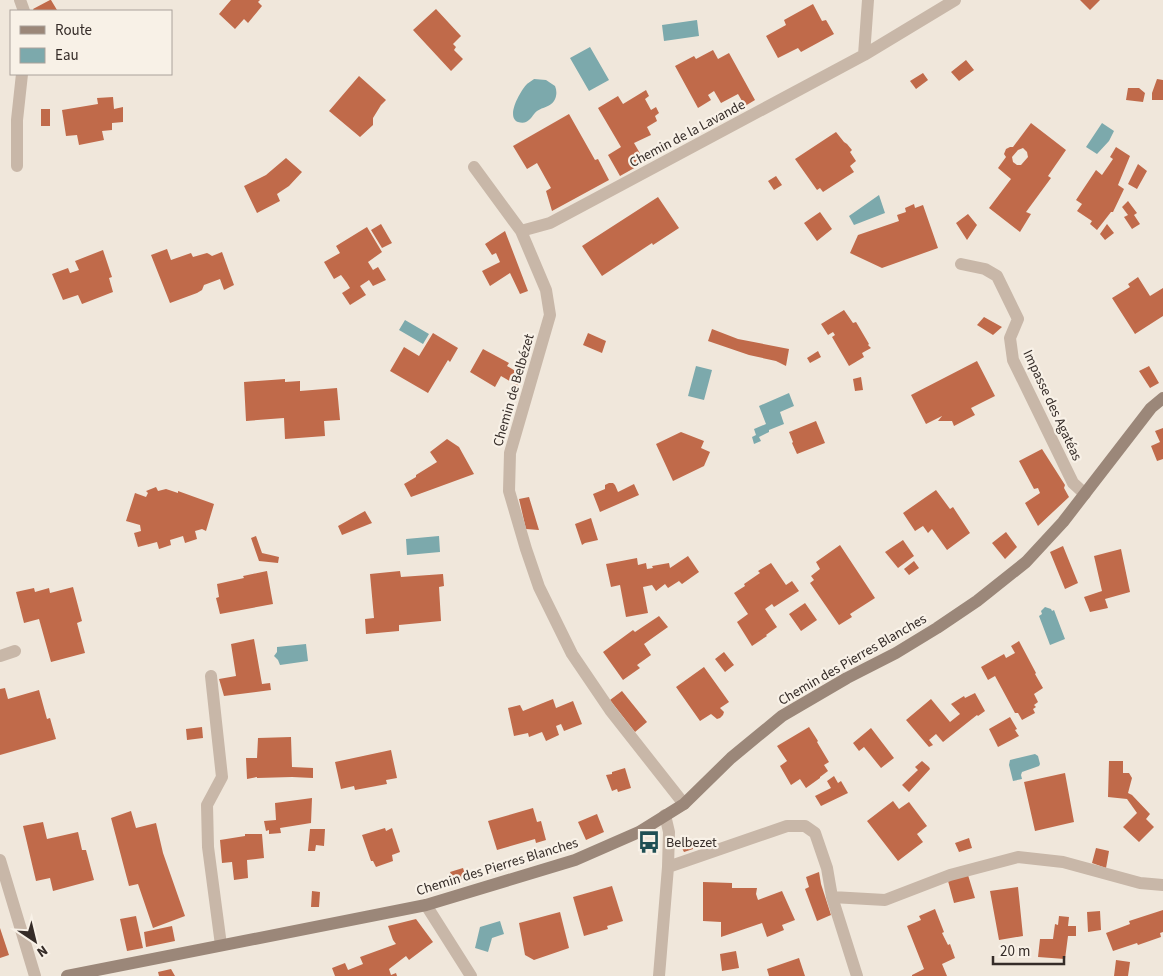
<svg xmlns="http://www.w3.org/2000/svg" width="1163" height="976" viewBox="0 0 1163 976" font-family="'Source Sans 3',sans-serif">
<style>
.water{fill:#7ca9ac}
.building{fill:#c06a4a;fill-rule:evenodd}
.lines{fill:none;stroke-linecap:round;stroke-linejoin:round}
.lane{stroke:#c8b7a8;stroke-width:12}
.street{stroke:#c8b7a8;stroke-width:12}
.secondary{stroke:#9b8779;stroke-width:12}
.labels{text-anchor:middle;stroke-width:4.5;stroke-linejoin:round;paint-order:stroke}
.street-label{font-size:14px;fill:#352c28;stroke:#f8f1e7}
.poi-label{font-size:14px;fill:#352c28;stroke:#f8f1e7;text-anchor:start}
</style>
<rect width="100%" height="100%" fill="#f0e7db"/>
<!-- water -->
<path class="water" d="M697,20L699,36L664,41L662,25Z
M590,47L609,80L589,91L570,58Z
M534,79L546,80L555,86C557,91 557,96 554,101C550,107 543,107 537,111C533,114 531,120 526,122C524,123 521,123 518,122C505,117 521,90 527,84C528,83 533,80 534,79Z
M1102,123L1114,131L1109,141L1097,154L1086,147Z
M879,195L885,213L854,225L849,216Z
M405,320L429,334L423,344L399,330Z
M696,366L712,370L704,400L688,396Z
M789,393L794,406L780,412L784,424L769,430V432L759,437L761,441L754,444L752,437L756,435L754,429L766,424L759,406Z
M439,536L440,552L407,555L406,539Z
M1045,607L1051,609L1052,611L1054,610L1065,639L1050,645L1039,616L1042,614L1041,611Z
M306,644L308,661L280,665L278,660L274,656L277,652V647Z
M1035,754L1038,756L1040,764L1039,766L1022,772L1021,775L1022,779L1013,781L1009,765L1010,760Z
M500,921L504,934L492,938L488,952L475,948L480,927Z"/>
<!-- building -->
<path class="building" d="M50,0H51L57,10L55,11H34L33,9Z
M231,0H260L258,2L262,6L248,23L244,19L235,29L219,14Z
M1080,0H1100L1090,10Z
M813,4L822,21L826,20L834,34L801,52L798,48L778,58L766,36L786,25L784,20Z
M436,9L461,36L453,44L456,47L454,50L463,59L451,71L413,30Z
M713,50L718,59L729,53L755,100L745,106L738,94L721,103L714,91L708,95L711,100L698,108L675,66L694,56L696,59Z
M966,60L974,70L959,81L951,72Z
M923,73L928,80L916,89L910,81Z
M359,76L386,100L381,105L373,118V125L360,137L329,111Z
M1157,79L1163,80V100H1152V93Z
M1128,88H1139L1145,93L1143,102L1126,100Z
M646,90L649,96L645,99L651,110L656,107L659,113L655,116L657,121L647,127L651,135L634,143L645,162L620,176L608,155L621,147L598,108L618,96L623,104Z
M113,97L114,109L123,107V122L112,123V130L102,131L104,140L79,145L77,135L66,136L62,110L98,104L97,98Z
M41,109H50V126H41Z
M569,114L595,160L598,159L609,180L552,211L546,191L551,188L537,163L527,169L513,146Z
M1031,123L1066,150L1048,176L1051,178L1026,212L1031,214L1020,232L989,208L1011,179L998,168L1006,157L1004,154L1006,149L1010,147H1013ZM1023,148L1027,152L1028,157L1021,165H1017L1013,162L1012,157L1018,150Z
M836,132L844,142L847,144L852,150L850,152L856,161L850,166L854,172L823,192L820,188L817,190L795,159Z
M1116,147L1130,156L1118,185L1124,189L1113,212H1111L1097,230L1090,224L1092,221L1077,211L1082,204L1076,200L1096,170L1102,175L1113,159L1110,157Z
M286,158L302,172L289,186L277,194L280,201L257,213L244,186L266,175Z
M1138,164L1147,171L1137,189L1128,184Z
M776,176L782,185L774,190L768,181Z
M658,197L679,228L653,245L652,243L602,276L582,246Z
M1128,201L1137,213L1134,215L1140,224L1132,229L1124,217L1128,215L1122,207Z
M914,204L915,208L923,205L938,248L882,268L850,253L858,235L899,221L897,215L906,212L905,208Z
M820,212L832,229L817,241L804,223Z
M968,214L977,225L967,240L956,223Z
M381,224L392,243L382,248L371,230Z
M1107,224L1114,233L1105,240L1100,234Z
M367,227L382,252L368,262L373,270L378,267L386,280L373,286L369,280L360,286L366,295L350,305L342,293L350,288L347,283L341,275L334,279L324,262L340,253L336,246Z
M505,231L528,291L520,294L510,273L490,286L482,271L500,262L496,253L492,255L485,244Z
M167,249L171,260L191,253L193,257L207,253L209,254L212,256L222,252L234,285L224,290L220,279L204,285L202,290L197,293L170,303L151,255Z
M103,250L112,277L109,278L113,292L82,304L78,295L63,300L52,274L68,268L70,273L79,270L75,261Z
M1138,277L1150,296L1163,288V316L1135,334L1112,298L1130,287L1128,284Z
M844,310L853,323L856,322L869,344L868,345L871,348L862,353L864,357L849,366L832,337L835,335L833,332L828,335L821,324Z
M984,317L1002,327L993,335L977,325Z
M712,329L738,339L789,349L786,366L776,361L749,355L708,341Z
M433,333L458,348L450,362L448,360L428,393L390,371L404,347L419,356Z
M588,333L606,341L602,353L583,345Z
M483,349L509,363L507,366L522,375L518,386L501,376L495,387L470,372Z
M818,351L821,357L810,363L807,358Z
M977,361L995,396L971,408L975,415L954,426L952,421H938L942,416L926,424L911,395Z
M1149,366L1159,383L1150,388L1139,371Z
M861,377L863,390L855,391L853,379Z
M285,379V382L300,381V391L337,388L340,420L324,421L325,436L285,439L284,418L246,421L244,382Z
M816,421L825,443L797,454L792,443L793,442L789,432Z
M1163,428V459L1157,461L1151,446L1160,442L1155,431Z
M681,432L704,441L701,448L710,452L704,466L673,481L656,444Z
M447,439L459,447L474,474L411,497L404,484L416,477V475L437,462L430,452Z
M1042,449L1065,485L1064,488L1069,497L1038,526L1025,503L1040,493L1038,488L1034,489L1019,461Z
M609,483H613L615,485L618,492L634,484L639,495L600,512L593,494L605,489V485Z
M156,487L158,491L166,489L178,493V491L214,504L206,531L202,529L195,531L197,539L185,543L183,536L170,540L171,545L159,549L157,542L138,547L134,533L141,531L140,525L126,521L135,493L146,497L148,493L146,491Z
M936,490L950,509L953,507L970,533L947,550L932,529L928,533L923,526L915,531L903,513Z
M529,497L539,530L526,529L519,499Z
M365,511L372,523L342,535L338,526Z
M591,518L598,540L585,543L582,545L575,524Z
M1006,532L1017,547L1005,559L992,543Z
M256,536L262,553L279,557L278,563L259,561L251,538Z
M903,540L914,556L898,568L885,552Z
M840,545L875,598L850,614L852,617L839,625L810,583L814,580L811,576L820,569L816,562Z
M1063,546L1078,583L1065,589L1050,552Z
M1121,549L1130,592L1105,599L1108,608L1090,612L1084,597L1102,591L1094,556Z
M688,556L699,572L682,584L679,581L668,588L665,584L656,591L652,585L643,587L648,613L626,617L620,585L611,587L606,564L637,558L638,565L646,563L647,569L653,568L652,566L669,563L670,568Z
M914,561L919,568L909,575L904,569Z
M771,563L786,585L792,581L799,591L774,607L772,604L765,609L777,627L766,635L767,636L752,646L737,622L748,614L734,593L745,586L744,584L760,573L758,571Z
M267,571L273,604L220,614L216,598L219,597L217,584L244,578L243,576Z
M400,571L401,577L443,574L444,586L439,587L441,621L399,625V631L366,634L365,619L374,618L370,574Z
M73,587L82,621L77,623L85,653L51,662L39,619L24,623L16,592L34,588L35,592L49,588L50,593Z
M805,603L817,620L801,631L789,614Z
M659,616L668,627L644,644L651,655L637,665L640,668L623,680L603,652L633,630L635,632Z
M254,639L262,684L270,683L271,690L224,696L219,679L236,676L231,644Z
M1019,641L1036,673L1035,674L1043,688L1034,694L1038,702L1034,705L1036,707L1033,709L1035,713L1022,720L1018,713H1015L995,676L988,680L981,667L1004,654L1006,658L1015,653L1011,646Z
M724,652L734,665L725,672L715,659Z
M704,667L729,702L720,708L724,712L723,715L720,718L717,719L711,714L700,721L676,687Z
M5,688L8,699L39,690L47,719L50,718L56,739L0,755V689Z
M622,691L647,722L635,732L610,700Z
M975,693L985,711L978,716L977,715L943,742L936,734L929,740L933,745L929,747L906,720L931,699L950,722L960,714L951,704L964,696L965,698Z
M553,699L556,708L573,701L582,724L564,731L561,724L556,726L559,735L546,741L542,732L529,737L528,733L514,736L508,708L520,705L523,711Z
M1010,717L1017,729L1015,730L1019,736L998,747L989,729Z
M202,727L203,738L187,740L186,729Z
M809,727L818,741L817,742L829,762L824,765L828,771L820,777V778L806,788L800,779L791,785L780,766L787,761L777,746Z
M871,728L894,758L881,768L864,747L859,751L853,743Z
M291,737L292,767L313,768V778L292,777L257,778V777L247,779L246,758H257L258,738Z
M391,750L397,778L386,780L387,784L355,790L354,786L341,789L335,762Z
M922,761L929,767L930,769L909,792L902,785L918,770L915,767Z
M1109,761H1123V773H1129L1132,778L1128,793L1132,795L1150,814L1146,819L1154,827L1139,842L1123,827L1137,813L1127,799L1108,797Z
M625,768L631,788L618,792L617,789L612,791L606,775L612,774V772Z
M1065,773L1074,822L1035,831L1024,782Z
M834,776L838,783L841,781L848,793L821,806L815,796L831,788L827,781Z
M312,798L311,823L280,828L281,833L269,834V830L266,831L264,821L276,820L275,803Z
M893,801L899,809L909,802L927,826L917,834L923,842L898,861L867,821Z
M533,808L537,822L541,821L546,840L536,843L535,839L497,850L488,821Z
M131,811L136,828L156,823L163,853L185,916L153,928L138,884L129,886L111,818Z
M597,814L604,832L586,840L578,822Z
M43,822L47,839L78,832L82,850H86L94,880L53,891L50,878L36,881L23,826Z
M385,828L386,831L392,828L400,852L392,855L393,861L376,867L373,861H371L362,835Z
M310,829H325L324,846L316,845L315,851H308Z
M245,834H262L264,858L247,860L248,878L234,880L232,862L222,863L220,840L245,836Z
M969,838L972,848L959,852L955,843Z
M691,843L693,849L684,852L681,846Z
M1096,848L1109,851L1106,868L1092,863Z
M463,868L466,878L454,881L450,872Z
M819,872L821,884L831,915L817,921L805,889L809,887L806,877Z
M968,875L975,898L954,903L948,881Z
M703,882L732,883V888H757L756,894L758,900L782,891L795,920L782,925L784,930L767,937L762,923L721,937V922L703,921Z
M612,886L623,921L607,926L608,929L584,936L573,897Z
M1018,887L1023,936L999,940L990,891Z
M312,891L320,892L319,907H311Z
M935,909L944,932L942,933L948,945L950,944L955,958L942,964L947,976H912V975L924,969L907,926L921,920L919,916Z
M1163,910V932L1160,933L1161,937L1138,945L1137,943L1113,951L1106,933L1130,924L1129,921Z
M1100,911L1101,930L1088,932L1087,912Z
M560,912L569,948L534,960L525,955L519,923Z
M136,916L143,948L127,951L120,919Z
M1059,916L1069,917L1068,926H1076V936H1068L1065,959L1038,957L1040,939H1053L1055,924L1058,925Z
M416,919L433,942L409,960L406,956L389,969L391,975L396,973L397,976H335L332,968L345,963L348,970L363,964L360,957L396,944L393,940L388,926Z
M172,926L175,941L146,947L144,932Z
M0,928L9,955L0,958Z
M736,951L739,968L722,971L720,954Z
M799,958L805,976H769L767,969Z
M1116,960L1130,962L1128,976H1114Z
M171,969L175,976H159L158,972Z"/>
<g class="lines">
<!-- lane -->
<path class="lane" d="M0,656L15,651"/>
<!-- street -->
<path class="street" d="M20,0L24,11
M864,55L868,0
M17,166V120L22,74
M474,167L521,231L546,290L550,315L510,453L509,491L526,549L539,587L572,654L610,710L684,804
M521,231L550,223L864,55L955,0
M961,264L985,269L997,276L1018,319L1010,338L1013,360L1073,483L1085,494
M211,676L222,777L207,805L208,847L221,945
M0,860L35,976
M668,867L787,826H805L815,833L827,868L832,897L857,976
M832,897L885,900L950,875L1018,857L1063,862L1140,883L1163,885
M426,905L471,976
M659,976L668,867L669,832L665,815"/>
<!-- secondary -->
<path class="secondary" d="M67,976L426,905L575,860L639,832L684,804L731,758L782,716L847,678L896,653L937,628L977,601L1026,562L1063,522L1151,408L1163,398"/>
</g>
<!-- icons -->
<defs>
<symbol id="bus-bare" viewBox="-9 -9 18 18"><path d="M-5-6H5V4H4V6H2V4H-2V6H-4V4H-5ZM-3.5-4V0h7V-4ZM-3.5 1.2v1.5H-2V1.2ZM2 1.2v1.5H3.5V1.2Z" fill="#1f4f54" stroke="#f8f1e7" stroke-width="2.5" paint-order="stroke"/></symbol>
</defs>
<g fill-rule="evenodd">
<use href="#bus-bare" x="633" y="826" width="32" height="32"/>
</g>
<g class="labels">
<!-- street labels -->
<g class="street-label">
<text transform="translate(687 133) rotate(-28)" y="5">Chemin de la Lavande</text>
<text transform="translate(513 390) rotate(-74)" y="5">Chemin de Belbézet</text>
<text transform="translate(1053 405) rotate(65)" y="5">Impasse des Agatéas</text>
<text transform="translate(852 659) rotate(-30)" y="5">Chemin des Pierres Blanches</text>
<text transform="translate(497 866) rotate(-17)" y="5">Chemin des Pierres Blanches</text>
</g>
<!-- poi labels -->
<g class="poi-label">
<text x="666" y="847">Belbezet</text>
</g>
</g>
<!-- legend -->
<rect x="10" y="10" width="162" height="65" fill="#f8f1e7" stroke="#aaa29b"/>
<rect x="20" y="26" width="25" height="8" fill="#9b8779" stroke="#aaa29b"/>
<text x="55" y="35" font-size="15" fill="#352c28">Route</text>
<rect x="20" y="48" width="25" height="15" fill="#7ca9ac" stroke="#aaa29b"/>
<text x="55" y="60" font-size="15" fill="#352c28">Eau</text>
<!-- north arrow -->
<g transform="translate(35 941) rotate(145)" stroke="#f8f1e7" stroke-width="4" paint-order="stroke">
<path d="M0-4L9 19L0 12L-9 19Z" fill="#352c28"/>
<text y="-8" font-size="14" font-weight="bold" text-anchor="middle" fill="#352c28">N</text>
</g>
<!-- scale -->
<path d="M993 956v8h71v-8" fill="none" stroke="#352c28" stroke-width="2.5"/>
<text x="1000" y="956" font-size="15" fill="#352c28" stroke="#f8f1e7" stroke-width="4" paint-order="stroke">20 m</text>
</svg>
